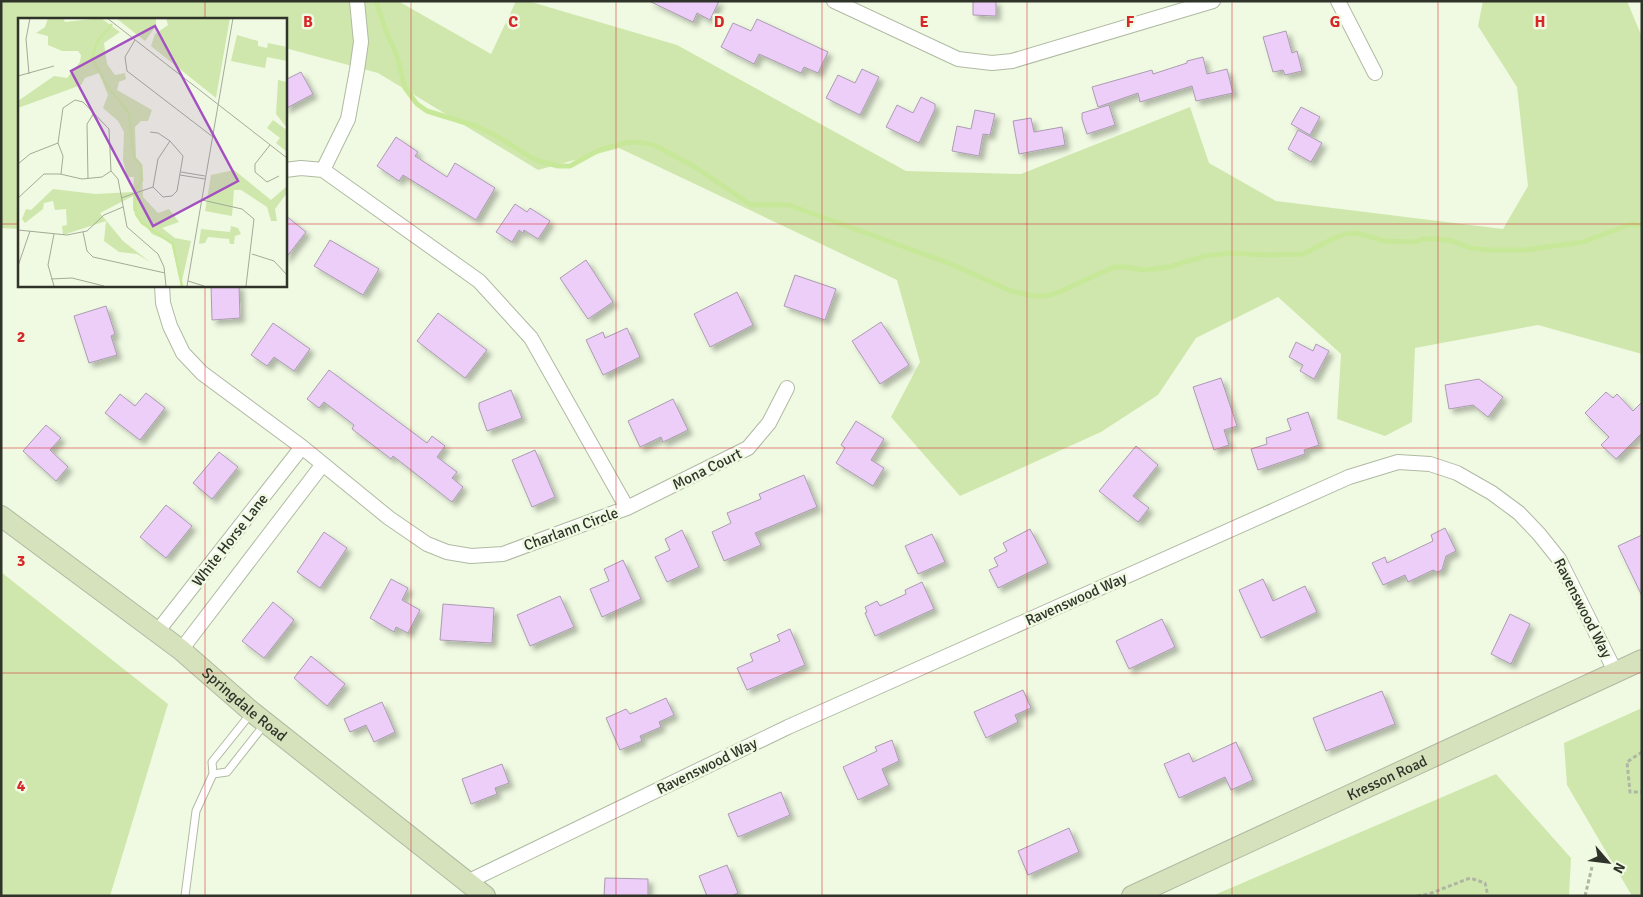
<svg xmlns="http://www.w3.org/2000/svg" width="1643" height="897" viewBox="0 0 1643 897" font-family="Signika,sans-serif">
<style>
.green{fill:#cfe7ad}
.lines{fill:none;stroke-linecap:round;stroke-linejoin:round}
.stream{stroke:#c8e899;stroke-width:5}
.building{fill:#eccef8;stroke:#aa9cb0;filter:url(#shadow)}
.lane-casing{stroke:#b0baa3;stroke-width:9}
.street-casing{stroke:#b0baa3;stroke-width:16}
.secondary-casing{stroke:#b0baa3;stroke-width:22}
.path{stroke:#afb7a4;stroke-width:3;stroke-dasharray:4 2.5;stroke-linecap:butt}
.lane{stroke:#fff;stroke-width:7}
.street{stroke:#fff;stroke-width:14}
.secondary{stroke:#d6e2bc;stroke-width:20}
.grid{fill:none;stroke:#d62828;stroke-width:1;stroke-opacity:0.55}
.labels{text-anchor:middle;stroke-width:5;stroke-linejoin:round;paint-order:stroke}
.street-label{font-size:15px;fill:#2f332a;stroke:#f0fae2}
.inset-river{fill:none;stroke:#c8e899;stroke-width:2.5}
.inset-road{fill:none;stroke:#a3aa98;stroke-width:1}
.view{fill:#a351c1;fill-opacity:0.15;stroke:#a351c1;stroke-width:2.5}
.inset-edge{fill:none;stroke:#2f332a;stroke-width:2.5}
.grid-label{font-size:16px;text-anchor:middle;font-weight:bold;fill:#d62828;stroke:#f0fae2;stroke-width:5;stroke-linejoin:round;paint-order:stroke}
</style>
<defs>
<filter id="shadow"><feDropShadow dx="4.5" dy="4.5" stdDeviation="2.5" flood-color="#0004"/></filter>
</defs>
<rect width="100%" height="100%" fill="#f0fae2"/>
<!-- green -->
<path class="green" d="M1,1H398L491,54L516,1H528L677,45L906,171L1021,174L1190,107L1209,163L1276,201L1503,229L1528,186L1517,87L1478,26L1483,1H1627L1642,37V354L1538,325L1415,348L1412,422L1385,436L1337,419L1341,354L1278,297L1196,338L1158,395L1101,432L960,496L891,417L920,362L897,280L619,148L538,170L378,73L285,48V19H19V229L1,228Z
M1,572L168,704L110,896H1Z
M1642,708V896H1632L1567,785L1564,743Z
M1496,774L1571,858L1569,896H1212Z"/>
<g class="lines">
<!-- stream -->
<path class="stream" d="M376,1L386,31L397,56L405,88L417,104L427,111L476,126L495,135L530,157L539,161L558,166H570L599,150L625,143L637,142L654,145L695,167L751,205H789L951,264L1011,291L1034,296H1045L1057,293L1114,267H1125L1144,270L1153,269L1169,267L1205,256L1229,253L1267,255L1303,254L1334,238L1346,234L1356,233L1385,241L1415,242L1423,239H1438L1453,241L1470,248L1488,250H1526L1583,242L1625,226L1632,224L1642,226"/>
</g>
<!-- building -->
<path class="building" d="M649,1H719L710,20L697,13L693,22Z
M973,1H996V16L973,15Z
M757,19L828,52L818,73L804,67L801,73L759,54L754,64L721,47L733,23L751,31Z
M1286,31L1292,53L1297,51L1302,71L1285,75L1283,70L1273,72L1263,37Z
M1203,57L1207,74L1227,69L1233,93L1196,101L1192,86L1140,102L1138,93L1098,107L1092,87L1152,70L1153,74L1187,63V61Z
M862,69L879,77L860,115L826,98L838,75L855,83Z
M301,72L313,94L285,109V80Z
M921,97L935,104V109L919,143L886,127L897,105L913,113Z
M1109,105L1115,125L1087,134L1082,119V113Z
M1301,107L1320,117L1310,135L1291,124Z
M975,110L995,114L990,135L983,134L979,156L952,151L957,126L971,129Z
M1031,118L1034,132L1062,127L1065,145L1019,154L1013,121Z
M1298,130L1322,143L1311,162L1288,149Z
M396,137L418,152L415,156L447,177L455,163L495,188L476,220L403,175L399,181L377,166Z
M515,204L527,212L530,208L550,221L538,239L524,230L523,233L519,230L512,242L496,232Z
M285,215L306,232L285,259Z
M330,240L379,269L363,295L314,266Z
M586,260L613,302L588,319L560,278Z
M795,275L836,289L825,320L784,306Z
M211,285H239L240,318L212,320Z
M737,292L753,325L710,347L694,314Z
M106,306L115,334L111,336L117,355L89,363L74,316Z
M438,313L487,350L465,378L417,341Z
M881,322L909,365L880,384L852,341Z
M273,323L310,349L294,371L274,357L267,366L251,355Z
M627,328L640,357L603,375L586,340L603,332L605,338Z
M1296,342L1313,351L1316,344L1329,351L1314,379L1300,371L1303,365L1289,357Z
M329,370L427,443L432,436L445,446L437,457L457,472L452,478L463,487L452,502L393,456L391,459L352,429L354,425L324,402L319,408L307,399Z
M1221,378L1237,426L1224,430L1229,445L1214,450L1193,387Z
M1479,379L1503,397L1488,417L1473,405L1449,409L1445,385Z
M511,390L522,418L487,431L479,408V403Z
M1606,392L1613,398L1617,394L1633,411L1642,402V433L1616,459L1601,445L1609,437L1585,413Z
M146,393L165,408L140,440L105,413L120,394L135,406Z
M673,399L688,430L663,442L661,437L640,447L628,421Z
M1308,412L1319,445L1304,450L1305,454L1258,470L1251,449L1267,444L1266,438L1291,430L1287,419Z
M856,421L884,439L871,460L884,468L873,486L836,463L845,448L841,445Z
M46,425L61,438L50,450L68,467L56,481L23,451Z
M1136,446L1158,465L1133,496L1149,508L1138,522L1099,491Z
M535,450L555,497L532,507L512,460Z
M219,452L238,467L212,499L193,483Z
M804,475L817,507L755,533L761,545L724,561L712,532L731,523L727,513L761,499L759,494Z
M166,505L192,526L166,558L140,537Z
M1445,528L1456,551L1446,556L1442,570L1437,572L1433,570L1408,582L1405,575L1383,585L1372,563L1385,557L1387,563L1433,541L1431,535Z
M1030,529L1048,563L998,588L989,570L998,566L994,558L1007,551L1003,543Z
M682,530L699,567L667,582L655,557L670,550L665,539Z
M324,532L347,548L320,588L297,572Z
M932,534L945,562L918,574L905,546Z
M1642,535V596L1618,546Z
M623,560L641,599L602,617L590,589L609,581L604,569Z
M391,579L408,588L402,600L420,610L408,633L396,627L394,632L370,618Z
M1263,579L1273,601L1305,586L1317,612L1261,638L1239,590Z
M922,582L934,609L875,636L865,613L867,612L865,607L877,601L880,606L906,594L905,590Z
M560,596L574,627L530,646L517,615Z
M273,602L294,620L264,658L242,641Z
M443,604L494,608L492,643L440,640Z
M1510,614L1530,624L1511,664L1491,654Z
M1162,619L1175,647L1129,669L1116,641Z
M790,629L805,665L747,690L737,668L753,661L750,654L780,641L777,635Z
M311,656L345,684L327,706L294,678Z
M1023,690L1031,708L1015,715L1018,722L986,738L974,712Z
M1382,691L1395,724L1326,751L1313,718Z
M666,698L674,715L659,722L661,727L640,736L642,741L620,750L606,718L626,709L630,714Z
M382,702L395,732L374,742L366,725L350,732L344,719Z
M892,740L899,761L882,769L889,785L858,800L843,767L877,751L875,747Z
M1236,742L1253,780L1231,790L1225,777L1179,798L1164,764L1189,753L1193,762Z
M502,764L509,783L495,788L497,794L471,804L462,779Z
M781,792L790,815L738,837L728,814Z
M1069,828L1079,852L1028,875L1018,851Z
M727,865L738,893L731,896H707L699,876Z
M605,878L648,879V896H604Z"/>
<g class="lines">
<defs>
<path id="lane" d="M252,712L212,762L213,774L227,772L264,725
M185,896L196,811L213,774"/>
<path id="street" d="M834,1L958,59L992,63L1012,61L1213,1
M1338,1L1375,73
M285,170L301,168L323,170L479,281L531,338L627,508
M323,170L348,119L357,70L361,42L357,1
M162,285L163,303L170,326L183,353L202,373L302,447L389,518L427,544L447,552L471,556L503,554L627,508L748,448L769,423L787,388
M157,632L302,447
M181,650L323,464
M467,882L788,727L1349,477L1398,462L1430,464L1457,473L1492,493L1519,513L1539,534L1559,559L1615,671"/>
<g id="secondary">
<path id="s1" d="M1,516L181,650L252,712L485,896"/>
<path id="s2" d="M1132,896L1642,660"/>
</g>
</defs>
<!-- lane casing -->
<use href="#lane" class="lane-casing"/>
<!-- street casing -->
<use href="#street" class="street-casing"/>
<!-- secondary casing -->
<use href="#secondary" class="secondary-casing"/>
<!-- path -->
<path class="path" d="M1642,752L1627,762L1630,792H1642
M1417,896L1429,894L1470,878L1485,883L1488,896
M1585,896L1592,867"/>
<!-- lane -->
<use href="#lane" class="lane"/>
<!-- street -->
<use href="#street" class="street"/>
<!-- secondary -->
<use href="#secondary" class="secondary"/>
</g>
<!-- grid -->
<path class="grid" d="M205,1V19M411,1V896M616,1V896M822,1V896M1027,1V896M1232,1V896M1438,1V896M1,224H19M285,224H1642M205,285V896M1,448H1642M1,673H1642"/>
<g class="labels">
<!-- street labels -->
<g class="street-label">
<text transform="translate(707 469) rotate(-26)" y="5">Mona Court</text>
<text transform="translate(571 529) rotate(-20)" y="5">Charlann Circle</text>
<text transform="translate(230 540) rotate(-52)" y="5">White Horse Lane</text>
<text transform="translate(1076 599) rotate(-24)" y="5">Ravenswood Way</text>
<text transform="translate(1583 608) rotate(63)" y="5">Ravenswood Way</text>
<text dy="5" stroke="none"><textPath href="#s1" startOffset="308">Springdale Road</textPath></text>
<text transform="translate(707 766) rotate(-26)" y="5">Ravenswood Way</text>
<text dy="5" stroke="none"><textPath href="#s2" startOffset="281">Kresson Road</textPath></text>
</g>
</g>
<!-- overview -->
<g transform="translate(18 18)">
<rect width="269" height="269" fill="#f0fae2"/>
<path d="M30,0H45L47,4L83,0L102,14L86,25L89,46L97,57L107,55L108,61L101,64L99,72L134,92L130,103H123L117,109L118,142L124,149L125,179L140,195L151,191L161,204L144,210L157,220L173,223L163,267L153,224L134,216L115,192V178L82,195L105,223L132,244L119,236L101,234L86,223L88,203L45,217L44,208L49,207L48,191L37,192L35,183L26,185L25,191L7,205L4,201L8,191L13,192L35,171L77,176L115,174L116,159H109L105,142L106,114L100,103L85,90L90,77L81,55L67,60L63,67L0,90V83L36,58L49,60L62,44L63,37L60,33H44L30,27V18L18,15L27,9ZM98,0H138V8L127,23ZM148,0H212L198,80L133,28L137,16L150,7ZM219,17L240,23V28L249,30L250,25L269,29V43L249,39L247,50L213,43ZM260,62L269,64V110L258,96ZM255,102L269,112V134L258,125L262,120L249,110ZM216,152L253,182L269,168V175L257,191L259,203H253L249,189L223,172H216L214,198L187,193L193,157ZM213,208L220,210L223,216L217,218L216,226H212L211,221L190,219L187,225L181,226L183,211L212,214Z" fill="#cfe7ad"/>
<path class="inset-river" d="M94,6L79,24L74,40L90,69L111,95L116,139L123,147L124,162L116,174M117,177L118,196L124,205L155,226L164,268"/>
<path class="inset-road" d="M89,0L269,140M117,22L107,39L109,53L195,119M11,56L8,21L12,0M0,58L36,48M132,114L140,115L152,123L165,138L159,173L154,178L145,179L135,169L140,141L152,123M40,125L45,138L43,156M252,127L237,146V154L249,164L261,158M0,146L12,136L40,125L45,90L57,82L65,84L91,111L93,153M93,153L100,161L109,209L140,236L146,249L148,268M163,154L187,158M162,157L187,161M70,161L69,106L76,95M0,180L26,156H42L64,161L84,159L93,153M103,180L135,169M184,182L224,191L236,201L228,268M0,212L49,217L69,213L86,197L105,189M65,214L69,233L75,239L147,255M234,236L256,243L269,257M0,248L12,213M33,261L54,260L86,268M170,263L186,268M36,268L30,247L36,216M169,268L215,0"/>
<path class="view" d="M137,8L220,163L135,208L53,53Z"/>
<rect width="269" height="269" class="inset-edge"/>
</g>
<g class="grid-label">
<text x="308" y="27">B</text>
<text x="513" y="27">C</text>
<text x="719" y="27">D</text>
<text x="924" y="27">E</text>
<text x="1130" y="27">F</text>
<text x="1335" y="27">G</text>
<text x="1540" y="27">H</text>
<text x="21" y="342">2</text>
<text x="21" y="566">3</text>
<text x="21" y="791">4</text>
</g>
<!-- border -->
<rect width="1643" height="897" fill="none" stroke="#2f332a" stroke-width="5"/>
<!-- north arrow -->
<g transform="translate(1608 862) rotate(118)" stroke="#f0fae2" stroke-width="4" paint-order="stroke">
<path d="M0-4L9 19L0 12L-9 19Z" fill="#2f332a"/>
<text y="-8" font-size="14" font-weight="bold" text-anchor="middle" fill="#2f332a">N</text>
</g>
</svg>
